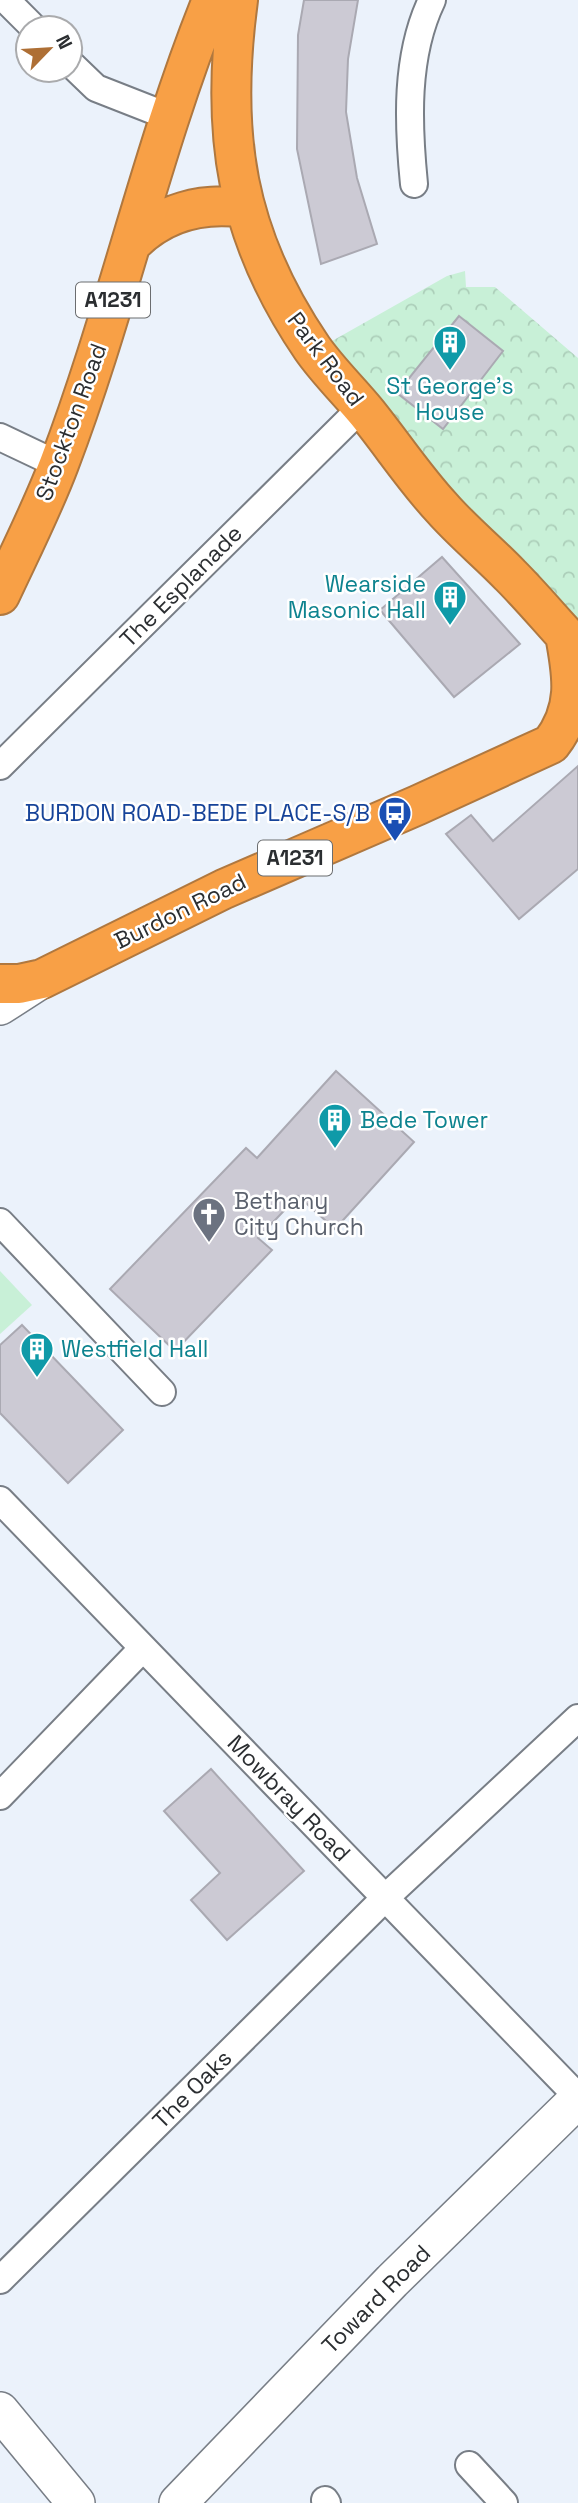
<svg xmlns="http://www.w3.org/2000/svg" width="578" height="2503" viewBox="0 0 578 2503" font-family="'Space Grotesk',sans-serif">
<style>
.grass{fill:#c8f0d7}
.forest{fill:url(#forest-crowns)}
.building{fill:#cccad4;stroke:#aaa9b2;stroke-width:2}
.lines{fill:none;stroke-linecap:round;stroke-linejoin:round}
.street-casing{stroke:#787e86;stroke-width:30}
.secondary-casing{stroke:#787e86;stroke-width:40}
.highway-casing{stroke:#b0783f;stroke-width:42}
.street{stroke:#fff;stroke-width:26}
.secondary{stroke:#fff;stroke-width:37}
.highway{stroke:#f8a046;stroke-width:38}
.labels{text-anchor:middle;stroke-width:5;stroke-linejoin:round;paint-order:stroke}
.shield{fill:#fff;stroke:#6b6d6f;stroke-width:2}
.shield-label{font-size:21px;font-weight:bold;fill:#2b2e31}
.street-label{font-size:23px;fill:#2b2e31;stroke:#fff}
.culture-label{font-size:23px;fill:#0d838f;stroke:#fff;text-anchor:start}
.transit-label{font-size:23px;fill:#164399;stroke:#fff;text-anchor:end}
.worship-label{font-size:23px;fill:#5b616d;stroke:#fff;text-anchor:start}
</style>
<defs>
<pattern id="forest-crowns" width="20" height="18" patternUnits="userSpaceOnUse" patternTransform="scale(1.75)"><rect width="20" height="18" fill="#c8f0d7"/><path d="M2 6a3 3 0 1 1 6 0M12 15a3 3 0 1 1 6 0" fill="none" stroke="#acceb9"/></pattern>
</defs>
<rect width="100%" height="100%" fill="#ebf2fb"/>
<!-- grass -->
<path class="grass" d="M0,1271L32,1305L0,1334Z"/>
<!-- forest -->
<path class="forest" d="M465,271L466,287H495L578,358V623L471,518L325,345L447,276Z"/>
<!-- building -->
<path class="building" d="M304,0H358L348,59L346,112L357,178L377,244L321,264L297,149L298,35Z
M459,316L503,351L443,429L397,393Z
M442,557L520,644L454,697L380,610Z
M578,766V869L519,919L446,834L471,815L493,841Z
M336,1071L414,1142L335,1229L298,1196L258,1238L272,1250L175,1351L110,1289L246,1148L257,1158Z
M22,1325L123,1430L68,1483L0,1413V1345Z
M211,1769L304,1871L227,1940L191,1900L220,1873L164,1811Z"/>
<g class="lines">
<defs>
<path id="street" d="M6,0L34,28
M70,63L96,88L170,117
M414,184C408,124 405,56 432,0
M0,437L59,465
M0,766L349,420L360,404
M0,1222L162,1392
M0,1500L578,2097
M0,1796L143,1648
M0,2280L385,1898L578,1718
M469,2465L504,2503
M325,2500L327,2503"/>
<path id="secondary" d="M0,1006L42,979
M0,2411L76,2503
M178,2503L392,2281L578,2099"/>
<path id="highway" d="M238,0C220,133 235,235 312,348C328,371 349,391 367,413C392,444 415,479 442,508C463,532 488,552 510,575C534,599 555,625 578,649
M131,244C162,212 202,202 245,208
M0,595C20,552 42,509 59,464C117,312 151,151 212,0
M0,984H19L42,979L224,889L418,805L551,744C578,709 573,677 565,635"/>
</defs>
<!-- street casing -->
<use href="#street" class="street-casing"/>
<!-- secondary casing -->
<use href="#secondary" class="secondary-casing"/>
<!-- highway casing -->
<use href="#highway" class="highway-casing"/>
<!-- street -->
<use href="#street" class="street"/>
<!-- secondary -->
<use href="#secondary" class="secondary"/>
<!-- highway -->
<use href="#highway" class="highway"/>
</g>
<!-- icons -->
<defs>
<symbol id="building-pin" viewBox="-11 -11 22 30"><path d="M0 17L-7.5 6A9.5 9.5 0 1 1 7.5 6Z" fill="#0f9aa8" stroke="#fff"/><path d="M-4-6H4V6H1V3H-1V6H-4ZM-2.5-4.3h1.7v1.8h-1.7ZM.8-4.3h1.7v1.8H.8ZM-2.5-1h1.7V.8h-1.7ZM.8-1h1.7V.8H.8Z" fill="#fff"/></symbol>
<symbol id="bus-pin" viewBox="-11 -11 22 30"><path d="M0 17L-7.5 6A9.5 9.5 0 1 1 7.5 6Z" fill="#1a4fb4" stroke="#fff"/><path d="M-5-6H5V4H4V6H2V4H-2V6H-4V4H-5ZM-3.5-4V0h7V-4ZM-3.5 1.2v1.5H-2V1.2ZM2 1.2v1.5H3.5V1.2Z" fill="#fff"/></symbol>
<symbol id="church-pin" viewBox="-11 -11 22 30"><path d="M0 17L-7.5 6A9.5 9.5 0 1 1 7.5 6Z" fill="#6b7280" stroke="#fff"/><path d="M-1.2-6h2.4v3.5h3.3v2.4h-3.3V6h-2.4V-.1h-3.3v-2.4h3.3Z" fill="#fff"/></symbol>
</defs>
<g fill-rule="evenodd">
<use href="#building-pin" x="431" y="323" width="38" height="52"/>
<use href="#building-pin" x="431" y="578" width="38" height="52"/>
<use href="#bus-pin" x="376" y="794" width="38" height="52"/>
<use href="#building-pin" x="316" y="1101" width="38" height="52"/>
<use href="#church-pin" x="190" y="1195" width="38" height="52"/>
<use href="#building-pin" x="18" y="1330" width="38" height="52"/>
</g>
<g class="labels">
<!-- shield labels -->
<g class="shield">
<rect x="76" y="282.5" width="74" height="35" rx="5"/>
<rect x="258" y="840.5" width="74" height="35" rx="5"/>
</g>
<g class="shield-label">
<text x="113" y="307">A1231</text>
<text x="295" y="865">A1231</text>
</g>
<!-- street labels -->
<g class="street-label">
<text transform="translate(326 359) rotate(53)" y="8">Park Road</text>
<text transform="translate(71 422) rotate(-70)" y="8">Stockton Road</text>
<text transform="translate(181 586) rotate(-45)" y="8">The Esplanade</text>
<text transform="translate(180 911) rotate(-26)" y="8">Burdon Road</text>
<text transform="translate(289 1798) rotate(46)" y="8">Mowbray Road</text>
<text transform="translate(192 2089) rotate(-45)" y="8">The Oaks</text>
<text transform="translate(376 2299) rotate(-45)" y="8">Toward Road</text>
</g>
<!-- culture labels -->
<g class="culture-label">
<text x="450" y="394" text-anchor="middle">St George's<tspan x="450" dy="26">House</tspan></text>
<text x="426" y="592" text-anchor="end">Wearside<tspan x="426" dy="26">Masonic Hall</tspan></text>
<text x="360" y="1128">Bede Tower</text>
<text x="61" y="1357">Westfield Hall</text>
</g>
<!-- transit labels -->
<g class="transit-label">
<text x="370" y="821">BURDON ROAD-BEDE PLACE-S/B</text>
</g>
<!-- worship labels -->
<g class="worship-label">
<text x="234" y="1209">Bethany<tspan x="234" dy="26">City Church</tspan></text>
</g>
</g>
<!-- north arrow -->
<g transform="translate(49 49) rotate(65)"><circle r="33" fill="#ffffff" stroke="#aaabad" stroke-width="2"/>
<path d="M0-5L12 26L0 18L-12 26Z" fill="#ae6f35"/>
<text y="-10" font-size="19" font-weight="bold" text-anchor="middle" fill="#2b2e31">N</text>
</g>
</svg>
